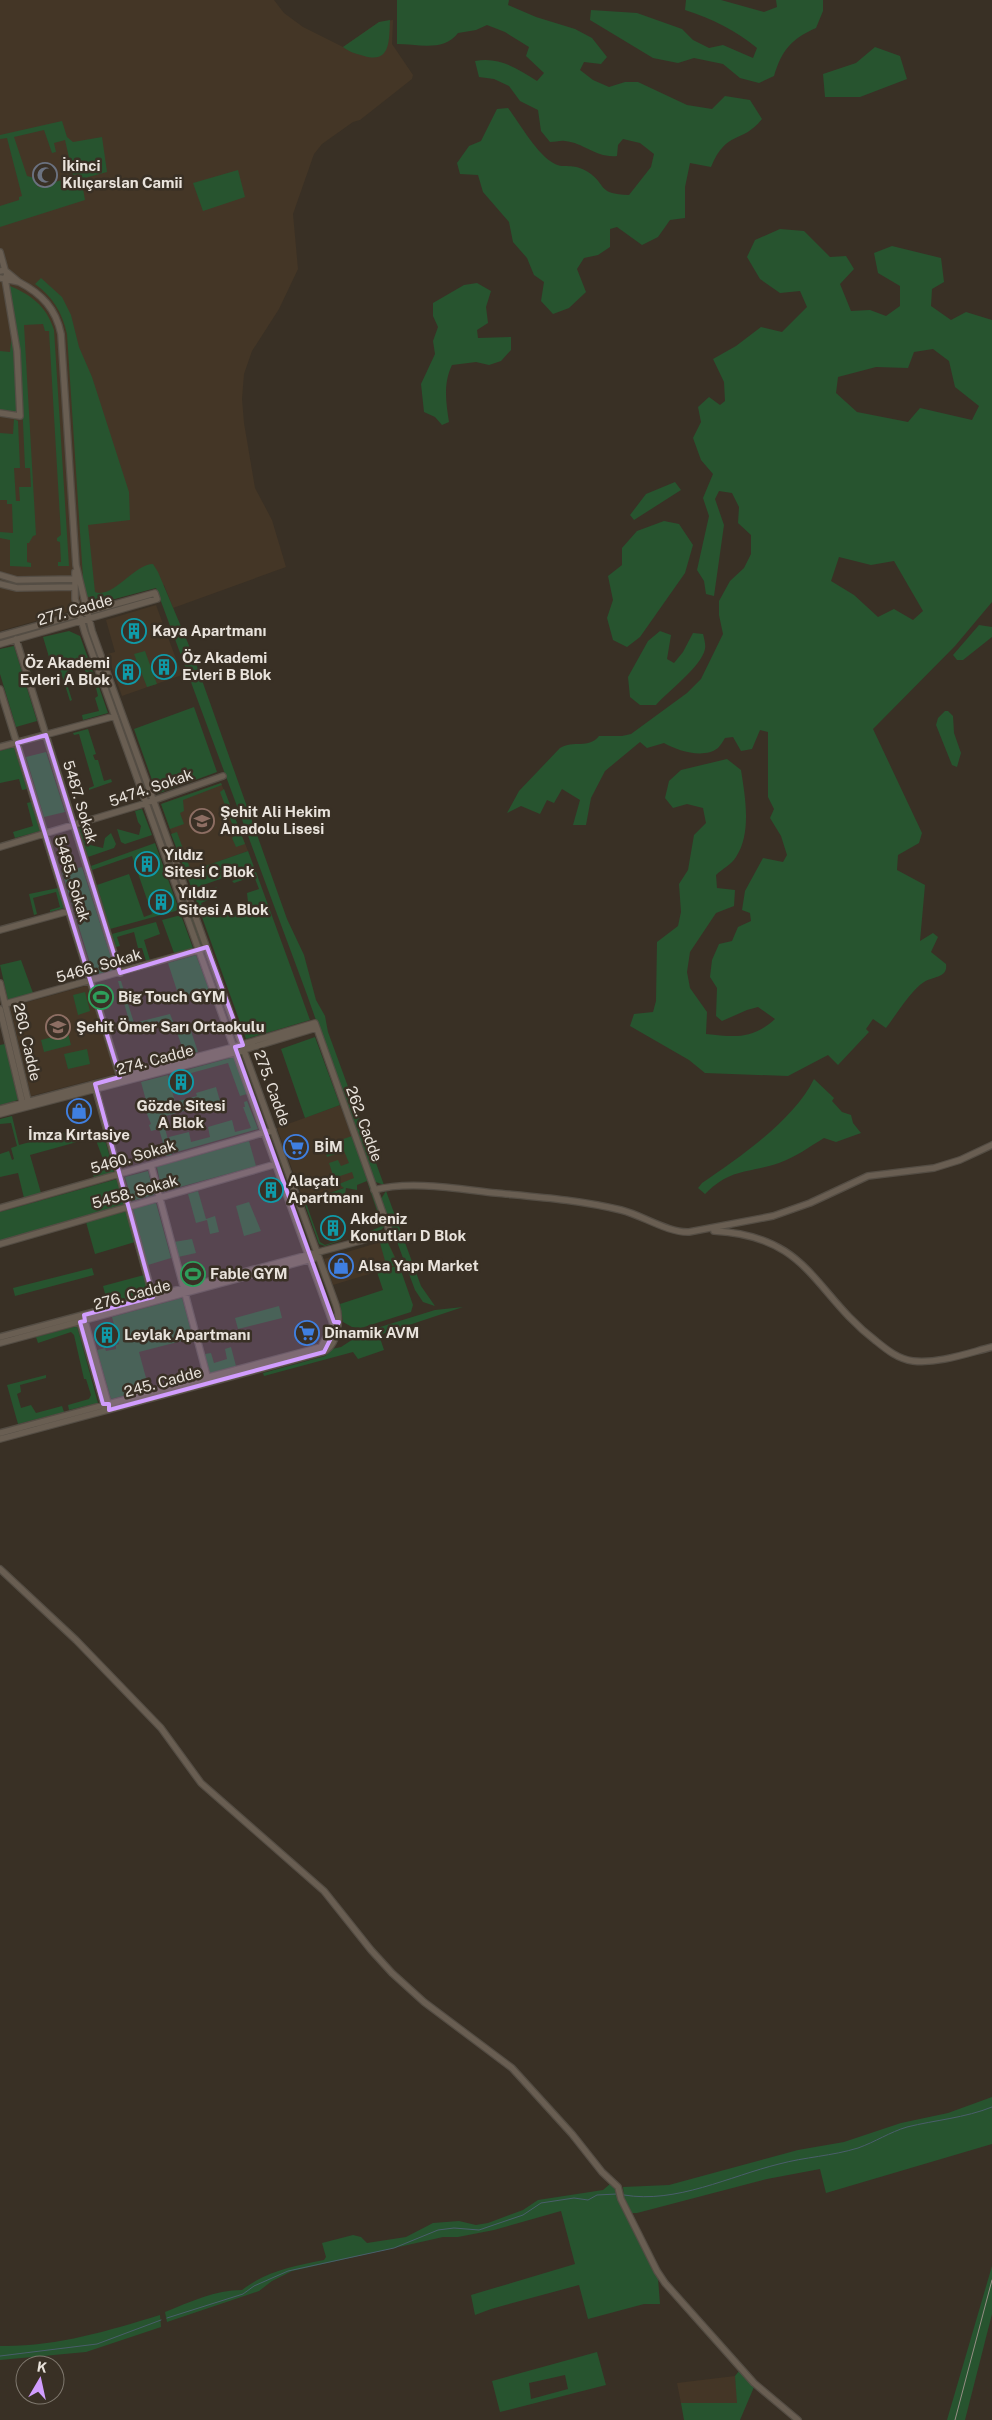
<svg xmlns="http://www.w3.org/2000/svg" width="992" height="2420" viewBox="0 0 992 2420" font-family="'Public Sans',sans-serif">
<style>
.built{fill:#443626}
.green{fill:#27542f;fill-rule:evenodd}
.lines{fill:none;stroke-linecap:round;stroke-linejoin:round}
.stream{stroke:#4a5e6b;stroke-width:1}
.minor-casing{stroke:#544d44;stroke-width:8}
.minor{stroke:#695e52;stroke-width:5.5}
.rail{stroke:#958d84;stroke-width:1}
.marked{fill:#d19dfe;fill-opacity:0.2;stroke:#d19dfe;stroke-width:4;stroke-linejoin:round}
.labels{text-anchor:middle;stroke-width:5;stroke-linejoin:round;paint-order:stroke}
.poi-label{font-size:15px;font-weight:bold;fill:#e9e3dc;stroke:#393025;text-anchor:start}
.street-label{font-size:15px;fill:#e9e3dc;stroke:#393025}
</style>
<rect width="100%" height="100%" fill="#393025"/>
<!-- built -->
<path class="built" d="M0,0H274L284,13L303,27L343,47L379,22L393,20L392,44L413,75L412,79L360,120L353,122L322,144L314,154L293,214L298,269L279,309L252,351L244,374L242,399L244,423L255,488L272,520L286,567L173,608L164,585L0,631Z
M156,605L182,675L122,696L107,654L115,652L106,620Z
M221,783L248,851L186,873L161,804Z
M89,985L115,1074L31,1096L10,1007Z
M340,1105L368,1179L304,1202L277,1128Z
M387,1240L399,1265L333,1285L324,1259Z
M735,2376L738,2403H681L677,2383Z"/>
<!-- green -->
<path class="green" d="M397,0H509L508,5L536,17L575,29L592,38L607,57L601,64L584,62L580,70L593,80L609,87L625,82H638L687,105L712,109L725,96L750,100L762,119C741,145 727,129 711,167L690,163L685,187V218L670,220L658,237L642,245L617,227L610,229V247L598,255L584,258L577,269L586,292L569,308L553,314L541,301L544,282L534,275L527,258L513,242L509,222L483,192L478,175L460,174L457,163L469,146L481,141L497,109L508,108C521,125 537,155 555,164C564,169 572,162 588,172C607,184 596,194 629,195L651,167L654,154L640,143L623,139L618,145L617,156C595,158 585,143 565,141C561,140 555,142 550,142L541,131L538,110L520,101L509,86L494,79L479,77L475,61C499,56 518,69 537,81L544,73L526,56L529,47L505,32L487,25L476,30L458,33C444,52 418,44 397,44Z
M686,0H721L764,12L777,7L776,0H823V11L816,28C791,39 782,50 774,76L759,83L740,78L723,64L694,58L678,63L653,58L590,20L591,10L637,13L682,29L693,40L709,48L723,45L753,58L757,48C735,30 713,19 685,10Z
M390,20C389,40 391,64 364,56C355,53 351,53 343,47L379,22Z
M875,47L900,56L907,79L860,97H825L823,74L856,63Z
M62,121L67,137L73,142L102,137L107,172L81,179L79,174L73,175L65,140L54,143L56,152L52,153L44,130L14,137L27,176L35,178L38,187L72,177L74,184L82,183L85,200L0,227V206L19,200V197L22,196L7,138L0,139V135Z
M238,170L245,197L203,211L193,183Z
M780,229L804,231L830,257L846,256L854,269L840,284L851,311L870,310L886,316L900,306V286L878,273L874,253L892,246L941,258L944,282L932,289L931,306L951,320L966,312L992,320V602L955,646L873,729L922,833L919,843L898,855L897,870L925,885L920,941L933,933L938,937L931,952L946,964C948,978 933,976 924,982C911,990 896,1015 886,1028L873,1019L866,1029L869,1032L838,1065L828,1055L788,1076L705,1073L689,1060L630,1026L634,1014L653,1012L656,1001L657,942L678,926L681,912L679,884L688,870L694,835L706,823L703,808L687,804L673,808L665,798L669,781L681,770L727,759L741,770C745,796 752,833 736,857C732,864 722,869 716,875L717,888L735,890L734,906L716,913L690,952L687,972L690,988L707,1012L706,1034C735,1037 752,1040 775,1019L758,1007L747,1010L722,1021L716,1016L717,988L710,977L712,960L719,944L732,941L738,927L751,921L750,913L742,910L745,891L763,858L783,862L787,855L781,836L770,818L774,809L768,797V732L760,730L752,749L741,751L733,737L725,738C723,741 721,745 718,748C704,759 678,751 664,743L647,748L640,742L605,771L591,798L586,825H573L580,800L562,789L554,803L547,800L540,814L521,806L507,813L519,791L560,748C573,740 589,749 599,736H622L631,734L687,693L701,679L723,634L719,615V601L730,581L744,568L751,554V535L738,523L739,507L732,493L719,491L715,499L724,525L714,596L706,594L704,581L697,570L709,516L703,498L713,474L701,460L693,438L701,422L698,407L709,397L720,405L725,401L724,382L713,359L736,346L761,327L782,332L807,307L800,291L780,293L760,279L747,257L755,240ZM933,349L949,361L955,387L979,406L972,420L920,408L908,422L857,412L836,393L838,377L876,367L908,368L914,352ZM839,557L871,565L894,561L923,611L913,620L894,609L878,617L854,595L831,581Z
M41,278L62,297L71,315L79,347L92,377L129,492L130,520L88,525L95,592C113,599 134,564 153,564L158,572L193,655L287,919L304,955L316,1000L325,1016L328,1032L384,1185L373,1181L306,992L156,588L96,604L84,593L67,334C62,312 53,297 35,284Z
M477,283L491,291L486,307L488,323L477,330L478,338L511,337V350L501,361L489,365L476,362L452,365C443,384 446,402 449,422L442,425L435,417L424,412L421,384L435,354L433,341L438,327L433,316V303L464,285Z
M8,285C31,295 46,305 54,330L69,566H58V562H61L60,542L57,541V538L61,535L49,331H45L43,324L24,325L36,535L33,536L29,543H27V562L31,563V567L10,566V540L0,538V532L13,533L12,504H7V500H0V433L13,434L14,419L18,421L20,468H14L16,501H20L19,487H31L30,468H25L20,353Z
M12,333L17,410L15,412L0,410V351L10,352Z
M675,482L681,490L634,520L630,515L646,494Z
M664,521L679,524L693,545L685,573L640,637L627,647L613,640L607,618L613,600L608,576L622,565V548L637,531Z
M979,625L992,627V637L963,660H957L953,655Z
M69,631L80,636L97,683L94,684L92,677L88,678L83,665L67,671L70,683L67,684L72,700L70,701L59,666L52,667L43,637Z
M660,631L671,635L667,659L674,663L683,652L693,633L703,634C704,638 706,645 705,649C701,667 668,691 656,705H640L630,697L628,677L648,641Z
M92,640L149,795L146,796L90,641Z
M14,646L37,721L16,727L0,674V649Z
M145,651L157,684L147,687L134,654Z
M99,687L108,713L83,720L82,715L99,711L95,698L98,696L96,688Z
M194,707L217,772L157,794L134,729Z
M945,711H948L953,716L954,733L961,753L957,767L952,765L936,725L938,718Z
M88,729L96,754L93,755L95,760H98L104,781L111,779L112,782L89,790V788L94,786L79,734L74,735L73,733Z
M14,747L27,789L22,790L19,779L0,783V751Z
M46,752L65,812L44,817L26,757Z
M221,783L222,785L183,800L184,811L180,813L184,824L170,829L161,804Z
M224,789L245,844L236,847L232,838L236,834L220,792Z
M31,802L40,831L15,838L13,832L33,826L27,803Z
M153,807L203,944L201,945L150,808Z
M142,809L152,835L125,844L121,842L117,829L139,835L141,826L138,822L135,811Z
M89,825L92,835L90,845L103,848L105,838L111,833L116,844L114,848L88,857L79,828Z
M177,832L191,871L248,851L254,867L192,889L171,834Z
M155,843L179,910L110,929L97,885L129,874L144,917L152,914L132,856L92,870L91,866Z
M82,867L115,970L94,976L62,872Z
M256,872L310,1020L246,1039L194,895L217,887L213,898L201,903L204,910C222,914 235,920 248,902L247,893L259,889L254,876L234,883L232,881Z
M58,888L64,908L50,912V910L60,907L56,892L33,898L37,914L34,915L29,894Z
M181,915L193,948L174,953L162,920Z
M156,922L160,934L144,940L150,960L146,961L142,948H138L134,932L117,937L120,946L116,947L112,934Z
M196,955L209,990L180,1000L168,963Z
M21,960L33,993L8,1000L0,965Z
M118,981H121L134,1023L170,1014L176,1029L189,1025L198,1052L185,1055L176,1030L162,1034L158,1021L131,1028Z
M85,992L90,1011L78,1015L73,995Z
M68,1033L71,1045L44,1052L41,1040Z
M315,1037L340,1105L305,1118L281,1049Z
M5,1044L18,1100L0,1105V1045Z
M87,1049L90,1064L68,1069L64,1054Z
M234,1057L247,1094L240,1096L228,1063L173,1078L172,1074Z
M168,1075L175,1102L197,1096L196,1093L216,1087L220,1101L162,1117L172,1155L167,1157L159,1129L151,1131L149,1125L151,1124L145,1109L148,1108L141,1082Z
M814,1079L834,1098L832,1101L842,1112L851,1115L853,1123L861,1133L836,1142L824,1138C809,1147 796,1157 779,1163C746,1174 731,1168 705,1194L698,1188L702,1183C739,1158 795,1119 814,1079Z
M247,1101L258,1129L173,1153L169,1137L189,1132L191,1142L210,1137L208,1127L232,1120L235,1132L251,1128L243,1107H245L244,1102Z
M12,1116L19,1145L74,1130L77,1142L30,1155L41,1193L24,1198L18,1173L0,1177V1154L9,1151L12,1160L14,1159L11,1148L17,1146L11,1123L0,1124V1119Z
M104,1136L114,1172L94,1178L92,1171L106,1167L97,1143L101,1137Z
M352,1136L384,1227L381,1230L354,1238L382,1226L367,1181L357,1185V1190L346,1188L344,1200L332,1198L331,1202L316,1200L306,1203L320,1242L325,1245L350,1237L325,1246L319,1244L304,1202L344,1188L339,1184L354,1178L352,1172L334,1178L329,1163L338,1160L341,1166L349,1163L344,1151L327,1157L323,1146Z
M249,1141L256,1166L162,1192L157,1167Z
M148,1171L154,1195L132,1201L125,1177Z
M117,1179L124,1205L0,1241V1212Z
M198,1191L206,1219L215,1216L219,1232L210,1234L207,1220L196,1223L188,1194Z
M386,1191L421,1286L435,1306L423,1302L415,1290L381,1199Z
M249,1202L261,1231L244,1236L236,1206Z
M156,1203L171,1258L148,1265L133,1209Z
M127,1211L135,1242L95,1254L86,1222Z
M192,1239L196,1253L178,1257L174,1242Z
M387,1241L398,1264L387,1268L380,1243Z
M399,1265L413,1305L411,1312L361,1328L352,1327L343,1322L340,1304L383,1290L377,1272Z
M92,1268L94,1275L15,1296L13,1288Z
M144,1275L149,1294L108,1305L103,1286Z
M182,1298L193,1338L139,1352L149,1389L111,1399L97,1350L105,1348L106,1351L116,1349V1345L119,1344L112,1317Z
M279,1306L282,1318L238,1329L235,1318Z
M463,1307L379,1335L384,1350L358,1359L353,1352L264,1376L263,1373L325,1356L332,1349L341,1347L364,1332L435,1310Z
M77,1326L98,1403L69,1410L68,1405L89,1399L91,1395L86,1379H84L74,1335L71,1332L38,1343L36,1337Z
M231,1347L236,1366L210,1373L205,1354L211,1353L214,1363L227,1359L225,1349Z
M46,1375V1378L20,1385L21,1392L17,1394L21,1408L31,1405L36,1413L62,1406L64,1412L18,1424L7,1385Z
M992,2097V2144L826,2193L820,2169L767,2179L637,2213H632L624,2197L623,2187L669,2185L798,2150L844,2142L901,2123L948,2113Z
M610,2184L616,2189L618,2198L658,2278L660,2304H644L588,2319L579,2285L491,2309L475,2315L471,2295L575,2264L561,2211L494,2230L458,2237H443L292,2271L272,2281L259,2291L167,2322L165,2312C190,2302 215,2290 242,2290C266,2271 295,2266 324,2260L326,2257L322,2243L353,2235L361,2237L367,2243L406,2237L433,2223L459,2221L476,2225L488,2223L523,2210L538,2200L603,2190Z
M992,2266V2314L965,2420H947Z
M160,2315L161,2327L86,2352L0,2360V2346C56,2347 107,2331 160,2315Z
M597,2352L606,2385L500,2412L492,2381ZM565,2375L568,2389L531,2399L529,2383Z
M739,2371L754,2387L740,2420H684L681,2403H737L735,2376Z"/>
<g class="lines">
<!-- stream -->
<path class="stream" d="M624,2195C676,2204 730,2176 779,2164C805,2157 832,2156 858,2148C875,2142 890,2132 907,2127C935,2120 965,2118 992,2107
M167,2318L243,2294L254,2286L288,2271L394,2248L438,2230L454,2228L479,2230L523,2215L541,2203L574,2198L588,2200L597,2195L617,2194
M0,2356L97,2344L161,2320"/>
<defs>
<path id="minor" d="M0,252L5,270
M0,271L5,270L7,274L5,279L17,351L20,416L0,413
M0,278L19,282L7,272
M0,575L17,580L75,579
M0,584L17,588L74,587
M0,636L155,593L157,599L0,644
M16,639L120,973
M0,689L120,1077
M0,747L115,716
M0,847L140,805L223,776
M0,930L69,911
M0,983L29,1105
M5,1004L202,949
M0,1009L23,1105
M95,1087L153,1297
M0,1109L230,1048L315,1023L390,1233L0,1337
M0,1114L237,1052L316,1028
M151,1165L208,1380
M374,1190C410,1180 459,1189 496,1193C538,1197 580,1200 621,1210C642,1215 668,1233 689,1232L773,1216L810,1203L868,1176L934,1168L960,1160L992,1145
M0,1208L273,1130
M714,1231C810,1236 813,1293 876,1341C887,1350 898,1359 913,1361C938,1364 968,1353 992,1347
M0,1244L276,1164
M84,1318L109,1407
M79,1319L105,1408
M0,1343L315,1258
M0,1433L321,1347L333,1324L85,633L75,599V572
M0,1439L323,1352C338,1345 341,1319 336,1305L92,631L76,565L61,334C56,309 42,294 19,282
M0,1569L76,1640L161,1728L201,1783L324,1891L371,1950L392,1973L424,2002L512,2068L572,2134L602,2172L618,2187L621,2199L657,2271L665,2283L754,2383L798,2420"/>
</defs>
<!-- minor casing -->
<use href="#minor" class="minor-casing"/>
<!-- minor -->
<use href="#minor" class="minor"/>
<!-- rail -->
<path class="rail" d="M955,2420L992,2280"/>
</g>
<!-- marked area -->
<path class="marked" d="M46,735L120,973L207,947L243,1045L235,1047L334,1322H339L324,1352L109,1410V1404H103L80,1322L85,1321L84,1315L153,1297L95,1084L120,1077L17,743Z"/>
<!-- icons -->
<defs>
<symbol id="mosque-ring" viewBox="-11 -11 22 22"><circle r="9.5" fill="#393025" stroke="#6b7280" stroke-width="1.5"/><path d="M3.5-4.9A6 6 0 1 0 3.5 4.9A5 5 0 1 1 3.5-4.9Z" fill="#6b7280"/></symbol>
<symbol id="building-ring" viewBox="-11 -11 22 22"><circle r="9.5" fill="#393025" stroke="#0f9aa8" stroke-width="1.5"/><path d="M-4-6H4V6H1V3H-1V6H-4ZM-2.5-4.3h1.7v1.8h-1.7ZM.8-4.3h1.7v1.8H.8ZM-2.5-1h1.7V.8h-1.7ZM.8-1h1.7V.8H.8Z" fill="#0f9aa8"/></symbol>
<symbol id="school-ring" viewBox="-11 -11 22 22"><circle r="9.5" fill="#393025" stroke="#8d6e63" stroke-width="1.5"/><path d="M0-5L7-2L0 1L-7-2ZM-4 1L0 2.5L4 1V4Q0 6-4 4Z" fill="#8d6e63"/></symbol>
<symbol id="stadium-ring" viewBox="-11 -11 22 22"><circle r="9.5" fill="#393025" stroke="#2e9e5b" stroke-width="1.5"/><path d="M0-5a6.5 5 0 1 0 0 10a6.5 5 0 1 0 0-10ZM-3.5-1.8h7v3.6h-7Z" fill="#2e9e5b"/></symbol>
<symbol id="shop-ring" viewBox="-11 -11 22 22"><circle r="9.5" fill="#393025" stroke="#3f7fe0" stroke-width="1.5"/><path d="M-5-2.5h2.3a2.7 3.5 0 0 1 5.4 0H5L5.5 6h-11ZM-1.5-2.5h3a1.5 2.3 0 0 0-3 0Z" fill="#3f7fe0"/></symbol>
<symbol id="supermarket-ring" viewBox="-11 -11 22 22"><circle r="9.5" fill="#393025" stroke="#3f7fe0" stroke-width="1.5"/><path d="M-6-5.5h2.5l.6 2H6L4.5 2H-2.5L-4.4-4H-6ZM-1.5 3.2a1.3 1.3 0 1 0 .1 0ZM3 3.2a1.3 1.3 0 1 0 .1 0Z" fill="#3f7fe0"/></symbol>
</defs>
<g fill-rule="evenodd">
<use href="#mosque-ring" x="31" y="161" width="28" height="28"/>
<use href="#building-ring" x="120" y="617" width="28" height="28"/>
<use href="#building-ring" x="150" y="653" width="28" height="28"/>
<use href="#building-ring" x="114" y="658" width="28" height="28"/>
<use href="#school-ring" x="188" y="807" width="28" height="28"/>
<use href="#building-ring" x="133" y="850" width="28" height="28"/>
<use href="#building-ring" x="147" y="888" width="28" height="28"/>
<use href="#stadium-ring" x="87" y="983" width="28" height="28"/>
<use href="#school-ring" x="44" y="1013" width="28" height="28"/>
<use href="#building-ring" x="167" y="1068" width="28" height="28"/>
<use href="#shop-ring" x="65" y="1097" width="28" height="28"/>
<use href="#supermarket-ring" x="282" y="1133" width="28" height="28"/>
<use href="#building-ring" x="257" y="1176" width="28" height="28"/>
<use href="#building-ring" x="319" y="1214" width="28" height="28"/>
<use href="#shop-ring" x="327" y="1252" width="28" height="28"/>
<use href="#stadium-ring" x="179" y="1260" width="28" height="28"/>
<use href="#supermarket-ring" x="293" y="1319" width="28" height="28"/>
<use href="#building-ring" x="93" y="1321" width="28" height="28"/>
</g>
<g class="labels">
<!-- poi labels -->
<g class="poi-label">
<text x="62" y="171">İkinci<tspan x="62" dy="17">Kılıçarslan Camii</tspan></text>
<text x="152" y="636">Kaya Apartmanı</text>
<text x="182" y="663">Öz Akademi<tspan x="182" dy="17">Evleri B Blok</tspan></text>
<text x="110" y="668" text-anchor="end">Öz Akademi<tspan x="110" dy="17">Evleri A Blok</tspan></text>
<text x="220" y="817">Şehit Ali Hekim<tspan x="220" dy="17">Anadolu Lisesi</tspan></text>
<text x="164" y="860">Yıldız<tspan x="164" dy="17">Sitesi C Blok</tspan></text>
<text x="178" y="898">Yıldız<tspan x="178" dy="17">Sitesi A Blok</tspan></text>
<text x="118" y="1002">Big Touch GYM</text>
<text x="76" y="1032">Şehit Ömer Sarı Ortaokulu</text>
<text x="181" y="1111" text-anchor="middle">Gözde Sitesi<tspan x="181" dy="17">A Blok</tspan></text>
<text x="79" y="1140" text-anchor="middle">İmza Kırtasiye</text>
<text x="314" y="1152">BİM</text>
<text x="288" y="1186">Alaçatı<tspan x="288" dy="17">Apartmanı</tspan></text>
<text x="350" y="1224">Akdeniz<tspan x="350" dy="17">Konutları D Blok</tspan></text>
<text x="358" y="1271">Alsa Yapı Market</text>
<text x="210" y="1279">Fable GYM</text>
<text x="324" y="1338">Dinamik AVM</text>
<text x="124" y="1340">Leylak Apartmanı</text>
</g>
<!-- street labels -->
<g class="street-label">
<text transform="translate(75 610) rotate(-16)" y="5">277. Cadde</text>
<text transform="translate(151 788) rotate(-19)" y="5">5474. Sokak</text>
<text transform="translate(80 802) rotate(73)" y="5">5487. Sokak</text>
<text transform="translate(72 879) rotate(73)" y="5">5485. Sokak</text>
<text transform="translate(99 966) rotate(-16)" y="5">5466. Sokak</text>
<text transform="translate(27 1042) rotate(77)" y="5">260. Cadde</text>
<text transform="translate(155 1060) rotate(-15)" y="5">274. Cadde</text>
<text transform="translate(272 1088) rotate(70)" y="5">275. Cadde</text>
<text transform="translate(364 1124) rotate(70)" y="5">262. Cadde</text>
<text transform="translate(133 1157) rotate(-16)" y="5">5460. Sokak</text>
<text transform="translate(135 1192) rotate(-16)" y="5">5458. Sokak</text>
<text transform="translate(132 1295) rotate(-15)" y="5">276. Cadde</text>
<text transform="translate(163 1382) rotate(-15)" y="5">245. Cadde</text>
</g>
</g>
<!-- north arrow -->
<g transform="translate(40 2380) rotate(9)"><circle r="24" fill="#393025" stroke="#7f786e"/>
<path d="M0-4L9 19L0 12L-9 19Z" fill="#d19dfe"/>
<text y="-8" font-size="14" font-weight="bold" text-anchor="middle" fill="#e9e3dc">K</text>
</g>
</svg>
